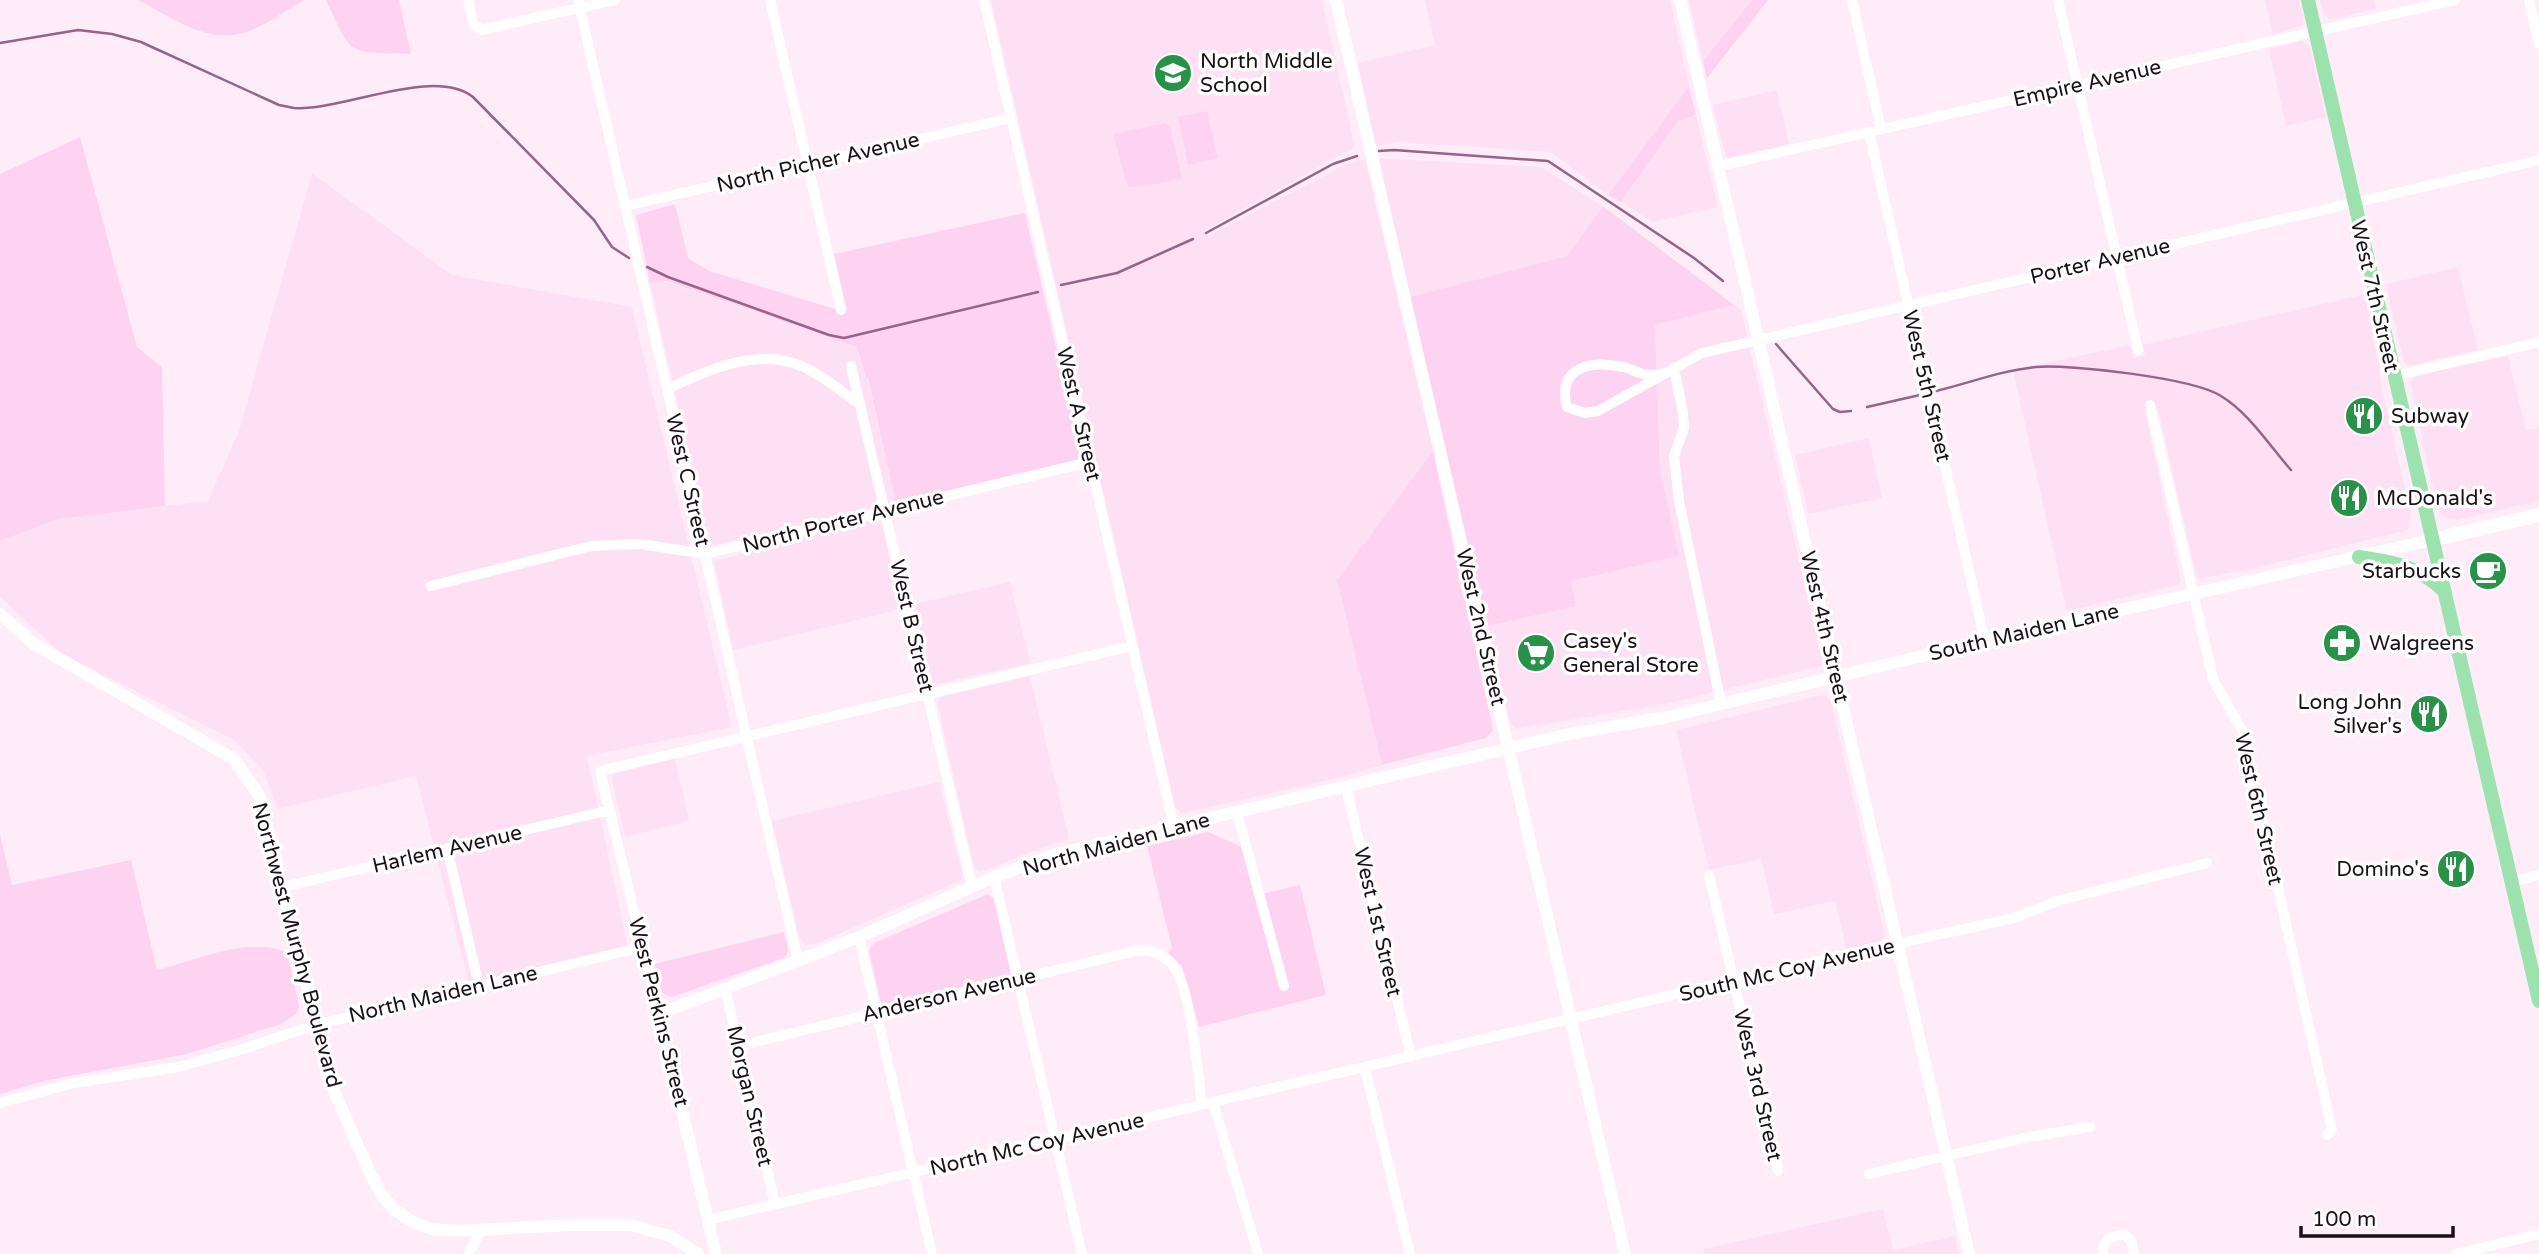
<svg xmlns="http://www.w3.org/2000/svg" width="2539" height="1254" viewBox="0 0 2539 1254" font-family="'Varela Round',sans-serif">
<style>
.built{fill:#fee0f5}
.green{fill:#fdd3f1}
.lines{fill:none;stroke-linecap:round;stroke-linejoin:round}
.stream{stroke:#966389;stroke-width:2.5}
.minor{stroke:#fff;stroke-width:10}
.tertiary{stroke:#fff;stroke-width:12}
.secondary{stroke:#fff;stroke-width:14}
.primary{stroke:#9ce2af;stroke-width:14}
.labels{text-anchor:middle;stroke-width:7;stroke-linejoin:round;paint-order:stroke}
.poi-label{font-size:21px;fill:#1a1017;stroke:#fff;text-anchor:start}
.street-label{font-size:21px;fill:#1a1017;stroke:#fff}
</style>
<rect width="100%" height="100%" fill="#ffecf9"/>
<!-- built -->
<path class="built" d="M991,0H1322L1355,147L1205,230L1207,237L1346,164L1365,159L1433,451L1337,580L1382,765L1333,779L1188,812L1181,813L1175,806Z
M1425,0H1670L1689,86L1608,195L1551,152L1398,142L1376,146L1358,63L1435,45Z
M1689,0H1752L1703,61Z
M2265,0H2299L2304,19L2302,26L2273,34Z
M2320,0H2374L2376,9L2329,19L2324,14Z
M2302,41L2309,45L2326,117L2286,126L2269,49Z
M1777,90L1789,144L1728,158L1725,153L1713,105Z
M1696,115L1718,207L1652,222L1621,202L1678,121Z
M1378,158L1541,167L1603,206L1567,256L1410,297Z
M312,173L452,275L632,307L732,727L587,756L628,947L469,983L416,776L278,809L263,770L234,740L62,654L0,597V541L58,519L208,501L239,431Z
M2458,267L2478,350L2412,365L2406,364L2403,359L2386,284Z
M660,280L857,347L865,378H867L896,503L715,545L711,543L708,538L650,283Z
M2366,294L2383,392L2411,516L2408,530L2276,563L2199,579L2196,574L2158,409L2145,412L2181,581L2178,585L2067,611L2013,370L2130,345L2134,358L2145,355L2143,345Z
M1734,305L1741,310L1822,659L1821,666L1666,704L1516,729L1510,722L1487,626L1576,606L1571,581L1679,556L1660,470L1655,325Z
M2508,356L2526,430L2539,428V501L2456,520L2448,519L2441,515L2437,507L2410,381L2419,375Z
M1869,438L1882,498L1808,514L1795,455Z
M875,520L882,525L901,609L733,650L714,561Z
M1010,582L1030,663L937,684L933,683L914,604Z
M1030,676L1069,839L1040,848L986,870L979,871L974,867L937,702L944,696Z
M1822,695L1826,696L1831,701L1885,937L1881,941L1847,950L1835,901L1774,914L1761,859L1709,870L1676,730Z
M675,758L689,821L625,837L612,780L613,774Z
M939,782L962,873L961,880L816,944L805,945L799,937L772,821Z
M1883,1209L1893,1250L1955,1236L1959,1254H1705L1704,1249Z"/>
<!-- green -->
<path class="green" d="M138,0H304C287,10 262,28 243,33C204,43 171,17 138,0Z
M326,0H399L411,54C347,52 353,58 326,0Z
M1752,0H1768L1707,78L1703,61Z
M1689,86L1696,115L1678,121L1621,202L1608,195Z
M1207,111L1218,158L1188,165L1178,117Z
M1165,123L1170,127L1182,178L1158,184L1130,187L1127,185L1113,134Z
M80,137L137,347L162,367L165,506L58,519L0,541V174Z
M675,204L688,258L709,271L835,309L847,310L834,254L1025,213L1081,455L1079,459L896,503L868,379L866,378L857,347L666,281L650,283L636,215Z
M1603,206L1734,305L1655,325L1660,470L1679,556L1571,581L1576,606L1487,626L1410,297L1567,256Z
M1433,451L1493,730L1486,738L1382,765L1337,580Z
M1208,832L1242,847L1262,894L1300,885L1326,995L1199,1027L1182,966L1168,953L1172,948L1147,846Z
M0,834L12,885L131,860L157,970C197,960 248,936 287,952L299,1006L297,1013L281,1024L187,1054L44,1081L0,1094Z
M988,894L994,899L1011,975L882,1008L869,950L874,943Z
M784,932L788,949L787,955L783,958L672,997L662,993L654,964Z"/>
<g class="lines">
<!-- stream -->
<path class="stream" d="M0,43L78,30L112,34L141,42L279,105L294,108C343,111 433,66 473,97L594,220L612,247L629,258
M1379,151L1394,150L1548,161L1694,258L1723,281
M1206,233L1333,164L1357,156
M647,267L668,277L829,335L844,338L1038,292
M1061,285L1117,273L1193,239
M1776,344L1833,409L1840,412L1851,411
M1936,391C1969,383 2003,370 2036,367C2070,364 2193,378 2221,396C2249,413 2269,445 2291,470
M1867,407L1920,395"/>
<!-- minor -->
<path class="minor" d="M468,0L473,24L481,30L615,0
M578,0L798,961
M770,0L841,310
M984,0L1174,827
M1852,0L1881,129
M2058,0L2138,350
M2529,0L2539,44
M1869,132L1985,641
M1719,166L2455,0
M625,206L1011,118
M851,366L972,886
M1674,368L1683,413L1684,428L1674,456L1679,501L1721,704
M1665,373C1658,374 1651,376 1643,374C1636,372 1630,368 1623,367C1591,360 1556,367 1567,407L1585,413L1598,411L1702,353L2539,160
M2394,376L2539,342
M667,389C705,371 753,349 796,364C819,372 840,391 860,404
M2150,405L2213,679L2243,732L2245,740L2332,1130L2327,1135
M431,586L591,546L641,544L705,554L1090,462
M1346,787L1411,1057
M1237,812L1284,986
M447,848L479,986
M1709,875L1778,1171
M994,877L1082,1254
M2511,882L2539,875
M283,887L610,810
M859,937L932,1254
M725,988L775,1204
M659,1014L600,771L1132,646
M738,1046L1140,950C1156,950 1168,957 1176,970C1191,994 1198,1074 1202,1105
M1365,1068L1410,1254
M1213,1102L1258,1254
M0,1103L74,1083L178,1067L240,1050L315,1025L643,947
M1869,1174L2028,1137L2090,1127
M708,1220L1814,962L2014,918L2057,901L2207,863
M468,1254L481,1231
M2103,1254L2104,1245L2109,1238L2124,1234L2131,1240L2134,1254
M2456,1254L2539,1234"/>
<!-- tertiary -->
<path class="tertiary" d="M1336,0L1625,1254
M1680,0L1969,1254
M0,614L34,644L234,759L260,797L332,1087L371,1175L381,1194L394,1209L411,1221L431,1229L456,1231L571,1225H630L670,1236L698,1254
M716,1254L659,1014L859,937L994,877L1057,854L1569,734L1667,717L2002,637L2431,540"/>
<!-- secondary -->
<path class="secondary" d="M2431,540L2539,515"/>
<!-- primary -->
<path class="primary" d="M2308,0L2539,1001
M2359,557C2391,562 2419,566 2443,590"/>
</g>
<!-- icons -->
<defs>
<symbol id="school-disc" viewBox="-11 -11 22 22"><circle r="9.5" fill="#289249" stroke="#fff"/><path d="M0-5L7-2L0 1L-7-2ZM-4 1L0 2.5L4 1V4Q0 6-4 4Z" fill="#fff"/></symbol>
<symbol id="restaurant-disc" viewBox="-11 -11 22 22"><circle r="9.5" fill="#289249" stroke="#fff"/><path d="M-5-6h1v4h1v-4h1v4h1v-4h1v5L-1.5 .5V6h-2V.5L-5-1ZM5-6V6H3V1.5H1.5Q1.5-4 5-6Z" fill="#fff"/></symbol>
<symbol id="cafe-disc" viewBox="-11 -11 22 22"><circle r="9.5" fill="#289249" stroke="#fff"/><path d="M-5.5-4.5H6V0H3Q3 3.5 0 3.5H-2.5Q-5.5 3.5-5.5 0ZM3-3.2v2h1.7v-2ZM-6 4.5H4V6H-6Z" fill="#fff"/></symbol>
<symbol id="pharmacy-disc" viewBox="-11 -11 22 22"><circle r="9.5" fill="#289249" stroke="#fff"/><path d="M-2-6h4v4h4v4h-4v4h-4v-4h-4v-4h4Z" fill="#fff"/></symbol>
<symbol id="supermarket-disc" viewBox="-11 -11 22 22"><circle r="9.5" fill="#289249" stroke="#fff"/><path d="M-6-5.5h2.5l.6 2H6L4.5 2H-2.5L-4.4-4H-6ZM-1.5 3.2a1.3 1.3 0 1 0 .1 0ZM3 3.2a1.3 1.3 0 1 0 .1 0Z" fill="#fff"/></symbol>
</defs>
<g fill-rule="evenodd">
<use href="#school-disc" x="1151" y="51" width="44" height="44"/>
<use href="#restaurant-disc" x="2342" y="394" width="44" height="44"/>
<use href="#restaurant-disc" x="2327" y="476" width="44" height="44"/>
<use href="#cafe-disc" x="2466" y="549" width="44" height="44"/>
<use href="#pharmacy-disc" x="2320" y="621" width="44" height="44"/>
<use href="#supermarket-disc" x="1514" y="631" width="44" height="44"/>
<use href="#restaurant-disc" x="2407" y="692" width="44" height="44"/>
<use href="#restaurant-disc" x="2434" y="847" width="44" height="44"/>
</g>
<g class="labels">
<!-- poi labels -->
<g class="poi-label">
<text x="1200" y="68">North Middle<tspan x="1200" dy="24">School</tspan></text>
<text x="2391" y="423">Subway</text>
<text x="2376" y="505">McDonald's</text>
<text x="2461" y="578" text-anchor="end">Starbucks</text>
<text x="1563" y="648">Casey's<tspan x="1563" dy="24">General Store</tspan></text>
<text x="2369" y="650">Walgreens</text>
<text x="2402" y="709" text-anchor="end">Long John<tspan x="2402" dy="24">Silver's</tspan></text>
<text x="2429" y="876" text-anchor="end">Domino's</text>
</g>
<!-- street labels -->
<g class="street-label">
<text transform="translate(2087 83) rotate(-13)" y="7">Empire Avenue</text>
<text transform="translate(818 162) rotate(-13)" y="7">North Picher Avenue</text>
<text transform="translate(2100 261) rotate(-13)" y="7">Porter Avenue</text>
<text transform="translate(2375 296) rotate(77)" y="7">West 7th Street</text>
<text transform="translate(1927 386) rotate(77)" y="7">West 5th Street</text>
<text transform="translate(1079 414) rotate(77)" y="7">West A Street</text>
<text transform="translate(688 480) rotate(77)" y="7">West C Street</text>
<text transform="translate(843 521) rotate(-14)" y="7">North Porter Avenue</text>
<text transform="translate(912 626) rotate(77)" y="7">West B Street</text>
<text transform="translate(1481 627) rotate(77)" y="7">West 2nd Street</text>
<text transform="translate(1825 627) rotate(77)" y="7">West 4th Street</text>
<text transform="translate(2024 632) rotate(-13)" y="7">South Maiden Lane</text>
<text transform="translate(2259 809) rotate(77)" y="7">West 6th Street</text>
<text transform="translate(1116 844) rotate(-15)" y="7">North Maiden Lane</text>
<text transform="translate(447 849) rotate(-13)" y="7">Harlem Avenue</text>
<text transform="translate(1378 922) rotate(77)" y="7">West 1st Street</text>
<text transform="translate(297 945) rotate(75)" y="7">Northwest Murphy Boulevard</text>
<text transform="translate(1787 970) rotate(-13)" y="7">South Mc Coy Avenue</text>
<text transform="translate(443 994) rotate(-13)" y="7">North Maiden Lane</text>
<text transform="translate(949 995) rotate(-13)" y="7">Anderson Avenue</text>
<text transform="translate(659 1012) rotate(76)" y="7">West Perkins Street</text>
<text transform="translate(1758 1085) rotate(77)" y="7">West 3rd Street</text>
<text transform="translate(750 1096) rotate(77)" y="7">Morgan Street</text>
<text transform="translate(1037 1144) rotate(-13)" y="7">North Mc Coy Avenue</text>
</g>
</g>
<!-- scale -->
<path d="M2301 1226v10h152v-10" fill="none" stroke="#1a1017" stroke-width="3.5"/>
<text x="2312" y="1226" font-size="21" fill="#1a1017" stroke="#ffffff" stroke-width="5" paint-order="stroke">100 m</text>
</svg>
